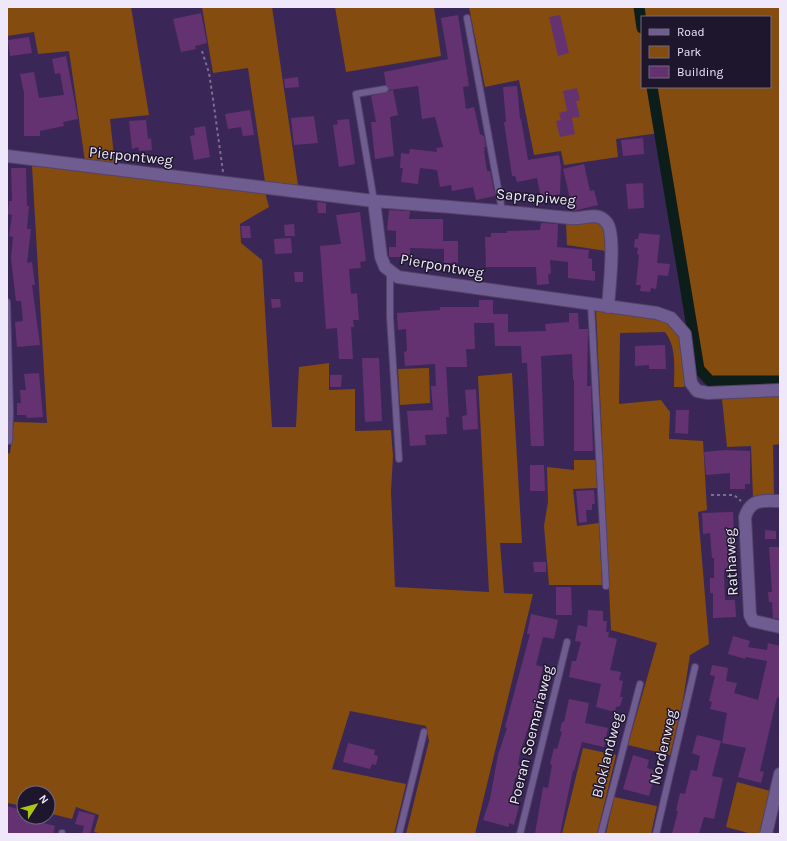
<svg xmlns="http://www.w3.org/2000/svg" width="787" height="841" viewBox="0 0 787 841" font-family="Karla,sans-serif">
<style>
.green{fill:#854c10;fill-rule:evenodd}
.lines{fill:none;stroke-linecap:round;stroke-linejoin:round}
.canal{stroke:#0d1d1a;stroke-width:11}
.building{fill:#653271}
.service-casing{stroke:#534269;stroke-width:8}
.minor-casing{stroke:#534269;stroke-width:14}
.path{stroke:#7c6e93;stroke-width:2;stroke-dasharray:3 3;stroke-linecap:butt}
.service{stroke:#6f5c91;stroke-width:6}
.minor{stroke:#6f5c91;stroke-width:12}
.labels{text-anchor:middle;stroke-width:3;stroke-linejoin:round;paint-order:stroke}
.street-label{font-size:15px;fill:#eee8fa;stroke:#1e162c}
</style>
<rect width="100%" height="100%" fill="#3a2757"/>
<!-- green -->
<path class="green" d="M7,7H131L149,115L110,119L115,165L85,161L69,51L38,54L34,32L7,36Z
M202,7H272L298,185L265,182L248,68L213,73Z
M335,7H434L441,56L346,72Z
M469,7H780V381H710L699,369L659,133L616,139L618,157L564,165L561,151L534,155L519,80L485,87ZM642,17H770V87H642Z
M32,166L102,171L265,192L269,207L240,224L241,243L262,260L272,427H296L299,367L329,363V390L355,389V431L391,430L393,456L391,491L395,587L489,592L478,376L512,373L522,543H500L504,593L533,594L475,834H406L429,741L426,726L350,711L332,769L406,784L394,834H103L94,832L99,815L76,807L72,819L48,813V793H24V806L7,803V454L10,453L14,422L47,423Z
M598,220L605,226L606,251L567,245L566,223Z
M596,310C617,312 670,311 680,333C683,341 686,371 687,382L684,387H674C674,367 677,348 665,332L620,333L619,404L661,400L670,412L669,439L703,441L707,510L698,512L709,644L690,655L683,700L670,755L628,745L657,643L611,630Z
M429,368L430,403L400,405L398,369Z
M780,395V444L773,445L774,496L753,497L751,446L727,447L722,399Z
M574,460H596L597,488L573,489L577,526L599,523L602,585H549L544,526L548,502L547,467L574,470Z
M583,748L616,755L597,834H562Z
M737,782L770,791L760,834H752L726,827Z
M614,797L657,806L651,834H606Z"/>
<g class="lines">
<!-- canal -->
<path class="canal" d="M639,7L642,28
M652,87L699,369L710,381H780"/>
</g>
<!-- building -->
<path class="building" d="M201,13L207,43L195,46L196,49L181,52L173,19Z
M458,15L469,86L463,87L466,109L474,107L480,134L484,136L486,147H484L485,151H484L487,171H490L495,196L476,200L473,187L452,191L451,185L440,187L437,170L420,168L418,184L401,182L403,168H400L401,153L409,154L410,149L437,152L436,148L443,147L435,117L422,119L418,86L389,90L386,85L384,72L448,59L441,18Z
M560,15L569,53L558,56L549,17Z
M29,37L32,53L10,56L8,40Z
M66,56L78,119L63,122L64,126L40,131V136H24V93L20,74L34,72L39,98L64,95L60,73L55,74L52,59Z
M298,77L299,87L285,88L284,79Z
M517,86L520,119H521L528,160L559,155L561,167L560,194L541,198L537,178L517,182L515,176H512L504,122H506L503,87Z
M577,88L580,100L576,101L580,117L572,118L575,134L560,137L556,121L561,120L559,113L567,111L563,91Z
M393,90L398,115L390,117L394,156L375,159L371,122H376L371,96Z
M250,110L254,135L243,136L241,127L228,129L225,114Z
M314,116L318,143L294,145L291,118Z
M349,119L355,164L339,167L333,125L338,124L337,120Z
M146,120L148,139L151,138L152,150L139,151L138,147L132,149L129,121Z
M205,126L210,157L194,160L190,136L195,135L194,128Z
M643,138L644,154L623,156L621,140Z
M584,164L590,191L594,190L598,205L573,211L563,169Z
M11,168H26L27,206H29L27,229H31L27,263L32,262L35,285H32L40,345L17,347L15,322L23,321L21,301H16L11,258L13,237L9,236L12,215L8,214L9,201H12Z
M643,183L644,208L628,209L626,184Z
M317,202L326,203V213H318Z
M389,210L410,211L409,219H443V241H458V263H444V249L410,248V257H389V247H396V231L387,230Z
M360,212L366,261L360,262L361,268L349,269L351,294L357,293L359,320H353L354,327H351L353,359H339L337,328L326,329L320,246L341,244L336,215Z
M541,223L558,224L557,247L589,250L588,258L592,259V271H595V281L568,278V262L550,260L551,273L548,275L549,284L537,285L536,267H486L485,237H491V233H507V231L540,230Z
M294,224L295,236H285L284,225Z
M241,226H250L251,238H242Z
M639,233L660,235L657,263L670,264L668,276L658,275L656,289L651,288L650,292L640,291L641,285H636L639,255L637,254L638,248L634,247L635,239H638Z
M291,238L292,253L275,254L274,239Z
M294,272H303V282H295Z
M271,299H280L281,307L272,308Z
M479,300H493V314H508V332L546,331L545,324L569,322V313H578L579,329H588L587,386H591L593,451H574V380H573L572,354L541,356L544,446H531L527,363H522L521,346H495L494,323H474L475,349H466L467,367H446L449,417H446L447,434L425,435L426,445L410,446L407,411L433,410L431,386H436L435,364L405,366L404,352L407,351L406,329L398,330L397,313L440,310V307H479Z
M665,345L666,369H649V365L635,366V346Z
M362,358H379L382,421L365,422Z
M39,373L43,417L27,418L26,415H17V403H21L20,390H26L24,374Z
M330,375H342L341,387H330Z
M476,389L478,429L463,430L462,416L467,415L465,390Z
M676,410H689L688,434L675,433Z
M726,450L750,451V484H745V489H730V473L706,475L704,452Z
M530,465H544L545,491H530Z
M594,490L595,504H592V510H586L587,522L579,523L576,491Z
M733,512L734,535H736V546H728L730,572H724L725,600H735L736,617L713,618V593H710V578H714V558H712L710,533L703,534L702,513Z
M765,530L776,531V539H765Z
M769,547H780V619L773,618L772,602H769L768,592H772Z
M533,562H546V572H534Z
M556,587H571L572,615H556Z
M588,610L603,611V621H607L606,632H609L608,637L617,639L610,670L621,672L619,680L623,681L620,697H623L620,706L616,707L615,712L596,707L601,684L569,677L572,661H576L581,642L575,641L578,625L587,627Z
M531,614L558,620L554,639L543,637L536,665L543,667L538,688L541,689L536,710H534L520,753L518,765L523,766L520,779L515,778L510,804L519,806L514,825L509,823V827L483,820L490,799L498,755L507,728L505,727L530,634H527Z
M733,636L750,641L748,647L767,650L768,643L780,646V694L779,698L777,697L760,771L764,772L761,783L738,777L746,748L722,743L727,713L710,709L712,702L709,701L715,676L710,675L712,665L728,668L726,681L737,683L734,693L758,700L767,661L746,657L745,659L728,654Z
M569,699L589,703L585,723L608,728L604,747L582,742L574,771L573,770L560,834H535L543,787L548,788L552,765L550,764L554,748L557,749L562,732L560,731L562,722H564Z
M697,735L721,741L712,776L723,778L714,819L704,817L699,834H672L678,811H676L680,793L685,794L691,770L697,771L700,756L692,753Z
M348,743L375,750L374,755L378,756L376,765L372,764L370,769L343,762Z
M633,755L649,760L647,768L656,771L649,796L623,789Z
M7,806L24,811V817H33L32,820L55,826L53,834H7Z
M79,811L95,815L90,834H82L84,826L75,824Z"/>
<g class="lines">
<defs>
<path id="service" d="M467,18L502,210
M374,201L356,94L385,89
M390,273V317L399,459
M7,302L10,413L9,441
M591,305L606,586
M62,834V833
M399,834L424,732
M520,834L567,642
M601,834L640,684
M656,834L695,667"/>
<path id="minor" d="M7,156L374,201L381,257L385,267L398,277L657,313L671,318L685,334L691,383L697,391L708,393L780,390
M374,201C440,206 505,211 570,218C583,220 598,210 607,223C616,235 609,290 608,307
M780,501C763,501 751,498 745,517L750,615L753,621L780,627
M766,834L780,774"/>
</defs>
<!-- service casing -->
<use href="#service" class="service-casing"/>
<!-- minor casing -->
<use href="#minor" class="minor-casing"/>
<!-- path -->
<path class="path" d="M202,51L209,73L213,99L223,172
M711,495H734L741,501"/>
<!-- service -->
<use href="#service" class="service"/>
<!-- minor -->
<use href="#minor" class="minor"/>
</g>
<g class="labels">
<!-- street labels -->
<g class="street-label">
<text transform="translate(131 156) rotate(6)" y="5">Pierpontweg</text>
<text transform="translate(536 197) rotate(5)" y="5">Saprapiweg</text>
<text transform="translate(442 266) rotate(10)" y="5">Pierpontweg</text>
<text transform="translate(731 562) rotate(-93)" y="5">Rathaweg</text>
<text transform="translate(531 735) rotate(-76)" y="5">Poeran Soemariaweg</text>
<text transform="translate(663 747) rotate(-77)" y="5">Nordenweg</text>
<text transform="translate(607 755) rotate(-76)" y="5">Bloklandweg</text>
</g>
</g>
<!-- border -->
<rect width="787" height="841" fill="none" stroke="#eee8fa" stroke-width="16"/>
<!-- legend -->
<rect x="641" y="16" width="130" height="72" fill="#1e162c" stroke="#716a7e"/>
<rect x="649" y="29" width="20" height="6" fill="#6f5c91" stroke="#716a7e"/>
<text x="677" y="36" font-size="12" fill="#eee8fa">Road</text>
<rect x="649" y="46" width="20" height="12" fill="#854c10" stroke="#716a7e"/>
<text x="677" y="56" font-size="12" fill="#eee8fa">Park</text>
<rect x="649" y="66" width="20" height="12" fill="#653271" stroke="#716a7e"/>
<text x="677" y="76" font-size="12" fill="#eee8fa">Building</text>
<!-- north arrow -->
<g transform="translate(36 805) rotate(54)"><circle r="19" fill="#1e162c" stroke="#716a7e"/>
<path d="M0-3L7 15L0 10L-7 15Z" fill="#a9c719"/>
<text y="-6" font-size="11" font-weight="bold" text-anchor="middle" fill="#eee8fa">N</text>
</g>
</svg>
